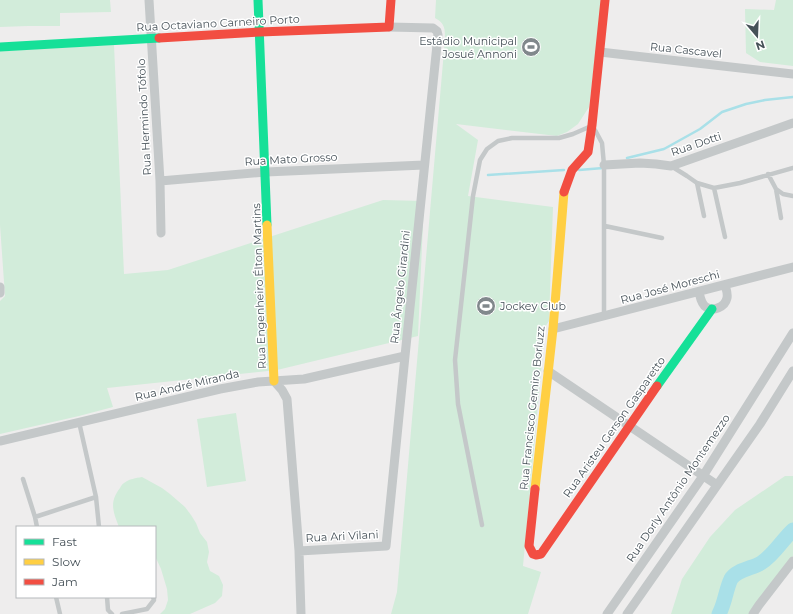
<svg xmlns="http://www.w3.org/2000/svg" width="793" height="614" viewBox="0 0 793 614" font-family="Montserrat,sans-serif">
<style>
.green{fill:#d2ecda}
.lines{fill:none;stroke-linecap:round;stroke-linejoin:round}
.stream{stroke:#a9e0e8;stroke-width:2.5}
.river{stroke:#a9e0e8;stroke-width:15}
.lane{stroke:#c4c8c9;stroke-width:4.5}
.street{stroke:#c4c8c9;stroke-width:9}
.fast{stroke:#16e098;stroke-width:9}
.slow{stroke:#ffcf43;stroke-width:9}
.jam{stroke:#f24e42;stroke-width:9}
.labels{text-anchor:middle;stroke-width:3;stroke-linejoin:round;paint-order:stroke}
.street-label{font-size:11px;fill:#465158;stroke:#fff}
.poi-label{font-size:11px;fill:#465158;stroke:#fff;text-anchor:end}
</style>
<rect width="100%" height="100%" fill="#eeeded"/>
<!-- green -->
<path class="green" d="M0,0H110L111,12L60,13V26H28L0,27Z
M436,0H602L589,107L578,124L567,132L557,136L456,124L478,140L468,196L553,207L549,321L543,330L544,340L523,566L541,572L528,614H391L397,592L445,39C445,29 445,23 435,18Z
M776,0H793V66L760,62L746,53L745,9L774,10Z
M114,45L124,274L168,270L383,200L424,201L418,336L277,370L107,388L113,407L79,416L0,434V301L5,296L0,225V51Z
M236,413L246,481L207,487L197,419Z
M785,476H793V556L787,562L749,614H671L682,579L710,537L735,510Z
M142,477L162,488L170,494L185,507L191,515L196,523L200,533L207,542L209,552L207,562L210,571L219,576L223,585L222,596L215,603L190,614H160L165,609L168,600L167,589L161,569L155,556V527H119C113,512 109,502 120,488C121,486 122,484 124,483C129,479 136,478 142,477Z"/>
<g class="lines">
<!-- stream -->
<path class="stream" d="M627,158L664,149L700,129L722,112L746,104L765,100L793,97
M579,170L603,168
M488,175L564,170"/>
<!-- river -->
<path class="river" d="M719,614C725,603 726,589 731,579C736,570 753,568 761,563C774,555 782,540 793,530"/>
<!-- lane -->
<path class="lane" d="M595,130L602,143L604,165V316
M671,166L687,176L697,183L714,188L740,183L793,168
M768,174L776,189L781,218
M697,183L704,216
M714,188L725,237
M776,189L783,194L793,196
M605,226L662,238
M79,422L96,497L99,527
M23,479L35,517
M482,525L458,404L455,360L473,196L480,160L487,149L498,141L512,138H559L573,134L589,127
M37,527L35,517L96,497
M56,597L60,614
M107,597L108,610L112,614
M122,614L147,609L154,600L153,597"/>
<!-- street -->
<path class="street" d="M149,0L160,181L161,233
M600,52L793,74
M604,165L640,163L656,164L671,166L793,123
M160,181L266,172L424,165
M0,287V293
M699,292C700,296 701,304 706,307C713,312 725,307 727,298C728,293 726,289 725,285
M553,329L793,267
M548,371L717,485
M274,381L282,390L287,399L299,551L301,614
M0,441L220,389L258,382L304,379L405,356
M299,551L386,546L405,356L438,35L437,31L433,28L389,27
M607,614L703,476L793,333
M627,614L760,424L793,371
M753,614L759,605L793,561"/>
<!-- fast -->
<path class="fast" d="M258,0L267,225
M0,47L159,38
M657,386L712,309"/>
<!-- slow -->
<path class="slow" d="M267,225L274,381
M535,489L553,329L564,192"/>
<!-- jam -->
<path class="jam" d="M159,38L260,32L389,27L391,0
M564,192L572,170L588,152L592,125L605,0
M535,489L529,546L533,554L536,555L541,554L657,386"/>
</g>
<!-- icons -->
<defs>
<symbol id="stadium-disc" viewBox="-11 -11 22 22"><circle r="9.5" fill="#81888c" stroke="#fff"/><path d="M0-5a6.5 5 0 1 0 0 10a6.5 5 0 1 0 0-10ZM-3.5-1.8h7v3.6h-7Z" fill="#fff"/></symbol>
</defs>
<g fill-rule="evenodd">
<use href="#stadium-disc" x="520" y="36" width="22" height="22"/>
<use href="#stadium-disc" x="475" y="295" width="22" height="22"/>
</g>
<g class="labels">
<!-- street labels -->
<g class="street-label">
<text transform="translate(218 23) rotate(-3)" y="4">Rua Octaviano Carneiro Porto</text>
<text transform="translate(686 50) rotate(6)" y="4">Rua Cascavel</text>
<text transform="translate(144 117) rotate(-93)" y="4">Rua Hermindo Tófolo</text>
<text transform="translate(696 144) rotate(-19)" y="4">Rua Dotti</text>
<text transform="translate(291 159) rotate(-3)" y="4">Rua Mato Grosso</text>
<text transform="translate(259 286) rotate(-92)" y="4">Rua Engenheiro Élton Martins</text>
<text transform="translate(400 287) rotate(-84)" y="4">Rua Ângelo Girardini</text>
<text transform="translate(670 287) rotate(-15)" y="4">Rua José Moreschi</text>
<text transform="translate(187 385) rotate(-13)" y="4">Rua André Miranda</text>
<text transform="translate(532 408) rotate(-84)" y="4">Rua Francisco Gemiro Borluzz</text>
<text transform="translate(614 427) rotate(-55)" y="4">Rua Aristeu Gerson Gasparetto</text>
<text transform="translate(678 488) rotate(-56)" y="4">Rua Dorly Antônio Montemezzo</text>
<text transform="translate(342 536) rotate(-3)" y="4">Rua Ari Vilani</text>
</g>
<!-- poi labels -->
<g class="poi-label">
<text x="517" y="45">Estádio Municipal<tspan x="517" dy="13">Josué Annoni</tspan></text>
<text x="500" y="310" text-anchor="start">Jockey Club</text>
</g>
</g>
<!-- legend -->
<rect x="16" y="526" width="140" height="72" fill="#ffffff" stroke="#b5b9bc"/>
<rect x="24" y="539" width="20" height="6" fill="#16e098" stroke="#b5b9bc"/>
<text x="52" y="546" font-size="12" fill="#465158">Fast</text>
<rect x="24" y="559" width="20" height="6" fill="#ffcf43" stroke="#b5b9bc"/>
<text x="52" y="566" font-size="12" fill="#465158">Slow</text>
<rect x="24" y="579" width="20" height="6" fill="#f24e42" stroke="#b5b9bc"/>
<text x="52" y="586" font-size="12" fill="#465158">Jam</text>
<!-- north arrow -->
<g transform="translate(757 36) rotate(161)" stroke="#ffffff" stroke-width="3" paint-order="stroke">
<path d="M0-3L7 15L0 10L-7 15Z" fill="#465158"/>
<text y="-6" font-size="11" font-weight="bold" text-anchor="middle" fill="#465158">N</text>
</g>
</svg>
